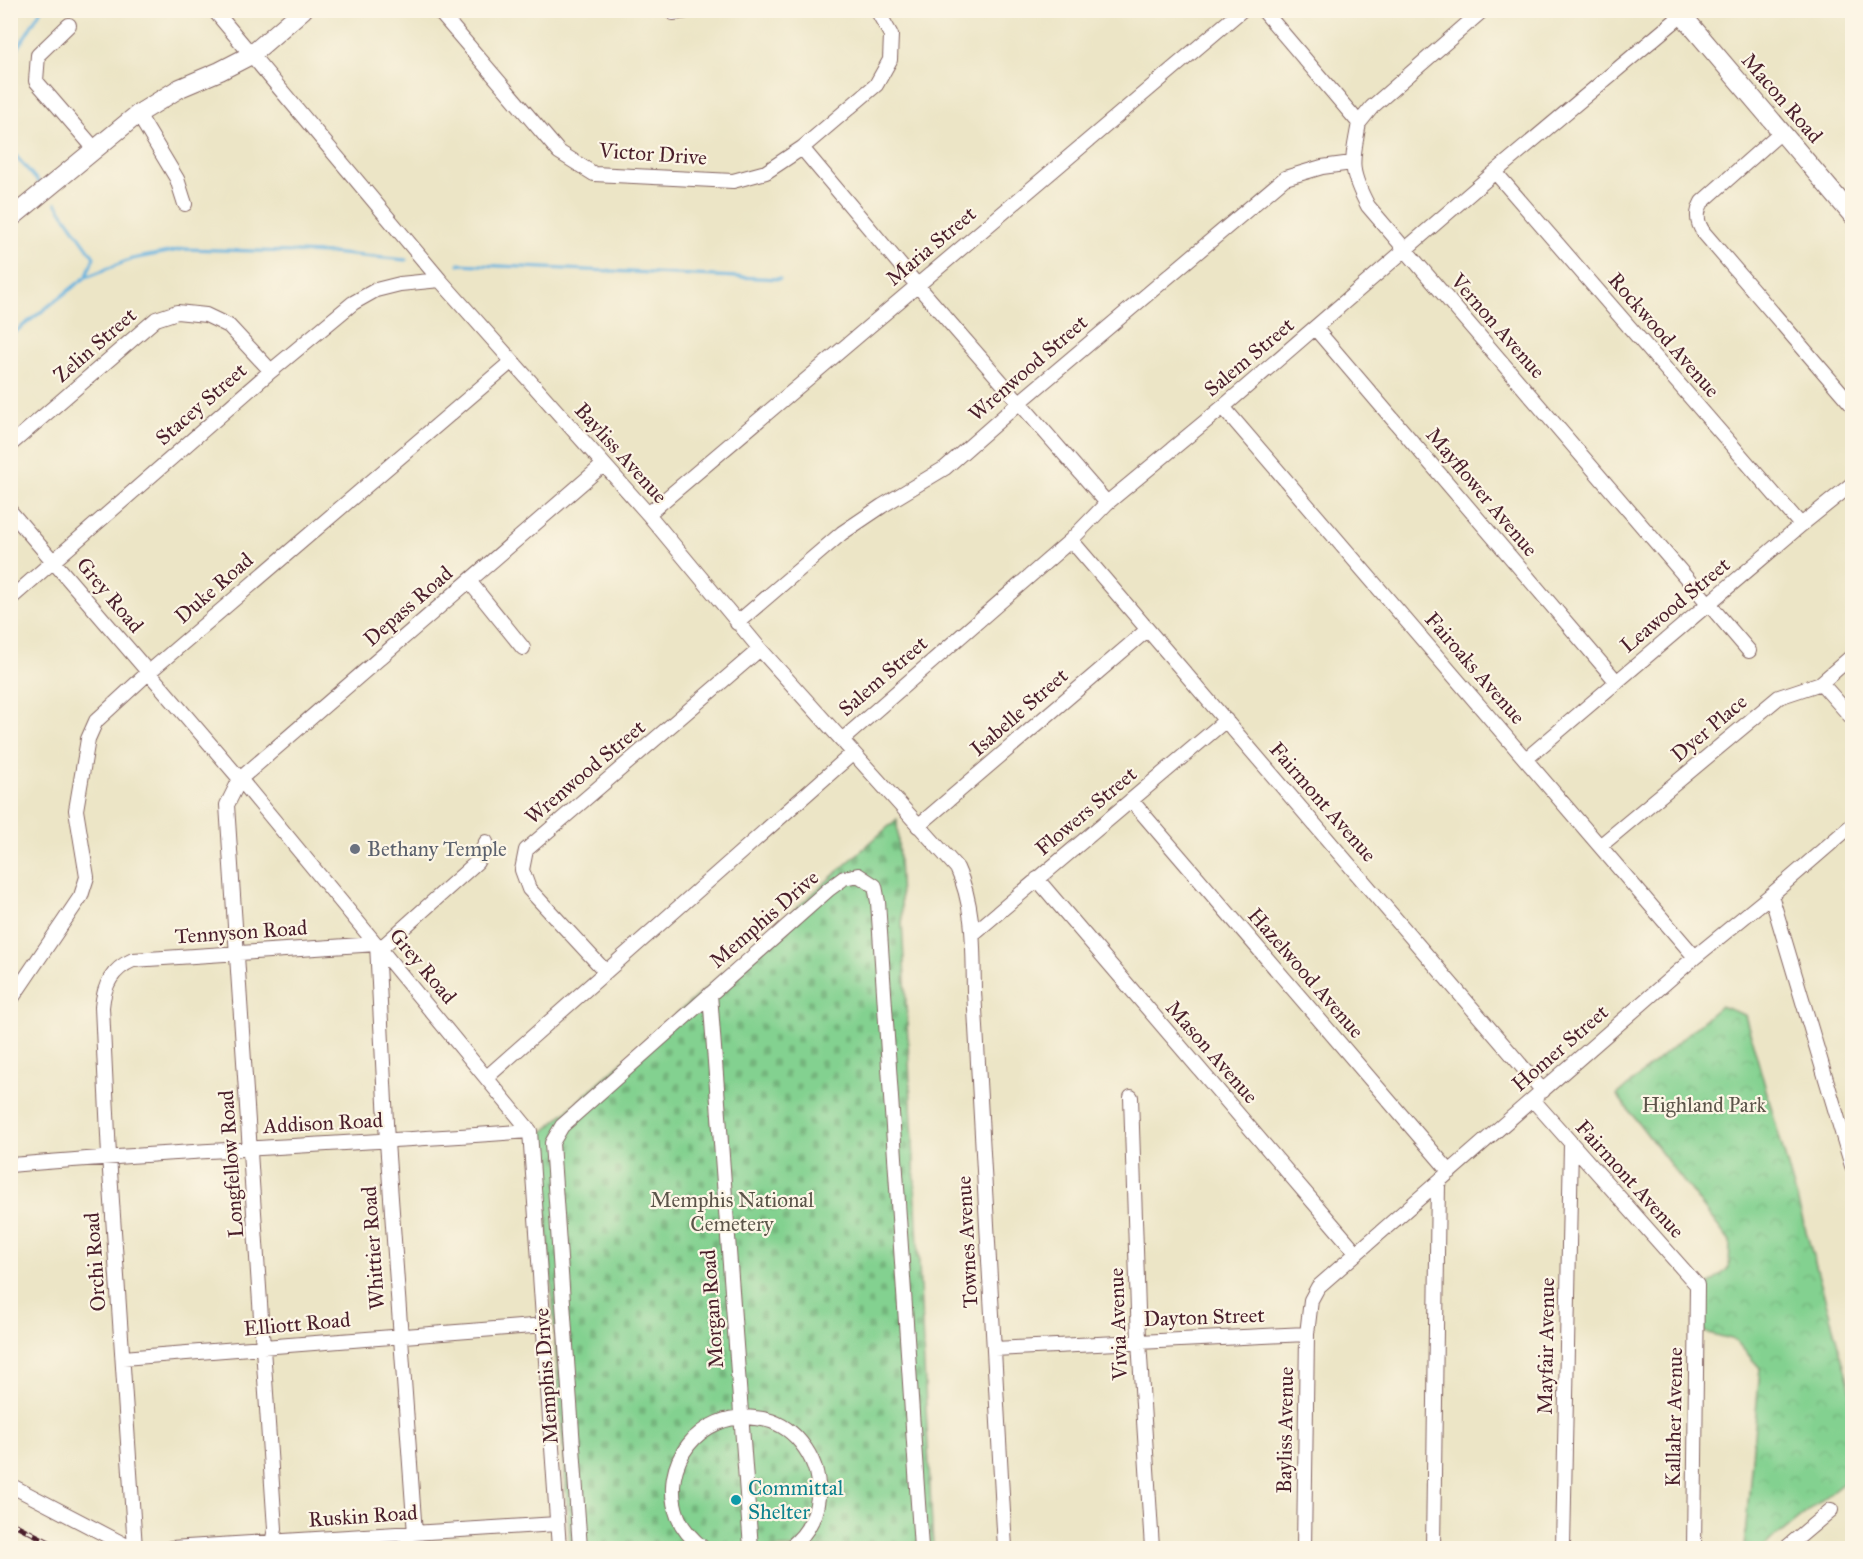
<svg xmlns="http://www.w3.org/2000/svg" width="1863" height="1559" viewBox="0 0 1863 1559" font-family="'IM FELL Great Primer',serif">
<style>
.cemetery{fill:url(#cemetery-stones);stroke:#66785e;stroke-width:1.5}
.park{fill:url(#park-crowns);stroke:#66785e;stroke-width:1.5}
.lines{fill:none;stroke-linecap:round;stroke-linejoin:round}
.stream{stroke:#66b2df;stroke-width:3}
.minor-casing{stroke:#836461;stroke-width:16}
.major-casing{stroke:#836461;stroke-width:20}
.minor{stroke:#fff;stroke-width:14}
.major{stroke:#fff;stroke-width:18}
.rail-casing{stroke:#4a1f2b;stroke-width:5}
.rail{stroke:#fcf5e5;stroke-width:3;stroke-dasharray:9;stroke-linecap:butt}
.worship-dot{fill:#6b7280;stroke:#fcf5e5;stroke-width:2}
.culture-dot{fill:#0f9aa8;stroke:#fcf5e5;stroke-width:2}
.labels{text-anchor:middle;stroke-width:4.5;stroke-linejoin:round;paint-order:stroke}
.street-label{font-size:21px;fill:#4a1f2b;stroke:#fcf5e5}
.worship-label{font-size:21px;fill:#5b616d;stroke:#fcf5e5;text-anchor:start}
.park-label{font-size:21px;fill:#5b5449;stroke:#fcf5e5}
.culture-label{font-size:21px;fill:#0d838f;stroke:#fcf5e5;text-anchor:start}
</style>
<defs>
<pattern id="cemetery-stones" width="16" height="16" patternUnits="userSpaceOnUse" patternTransform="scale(1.5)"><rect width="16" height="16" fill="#83d190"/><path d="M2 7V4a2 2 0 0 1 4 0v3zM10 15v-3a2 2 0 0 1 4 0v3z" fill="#73b37c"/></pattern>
<pattern id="park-crowns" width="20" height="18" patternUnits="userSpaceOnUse" patternTransform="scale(1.5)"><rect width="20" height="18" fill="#83d190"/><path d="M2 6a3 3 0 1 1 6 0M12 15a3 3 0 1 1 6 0" fill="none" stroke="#73b37c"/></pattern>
</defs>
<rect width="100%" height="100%" fill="#fcf5e5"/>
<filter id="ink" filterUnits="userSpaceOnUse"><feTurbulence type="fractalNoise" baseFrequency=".0167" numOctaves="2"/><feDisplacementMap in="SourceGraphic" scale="12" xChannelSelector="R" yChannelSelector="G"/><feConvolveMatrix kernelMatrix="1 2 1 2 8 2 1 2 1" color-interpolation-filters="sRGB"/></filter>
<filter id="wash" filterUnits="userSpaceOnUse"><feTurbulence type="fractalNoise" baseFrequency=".008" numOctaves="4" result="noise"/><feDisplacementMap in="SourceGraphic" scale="24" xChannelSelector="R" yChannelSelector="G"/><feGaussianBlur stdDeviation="1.35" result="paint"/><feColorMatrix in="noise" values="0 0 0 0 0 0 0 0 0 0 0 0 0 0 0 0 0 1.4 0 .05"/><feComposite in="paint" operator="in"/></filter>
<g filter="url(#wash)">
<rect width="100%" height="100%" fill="#ece5c6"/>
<!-- cemetery -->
<path class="cemetery" d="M897,819L933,1548H570L541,1134Z"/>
<!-- park -->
<path class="park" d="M1720,1006L1745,1015L1852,1394V1476L1762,1548H1744L1760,1368L1735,1340L1704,1332V1289L1729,1268L1730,1242L1617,1095Z"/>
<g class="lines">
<!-- stream -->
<path class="stream" d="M10,61L41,10
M10,149L40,184
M459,264L780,279
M86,277L132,259L184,249L330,253L406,260
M10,336L86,277L94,257L56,203"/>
</g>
</g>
<g filter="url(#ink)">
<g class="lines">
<defs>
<path id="minor" d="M214,10L440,280L648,514L760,649L957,868C975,906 973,950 974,991L1005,1548
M438,10L559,152L594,174L733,181L766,172L802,148L876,85L890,60L891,35L877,10
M668,10L673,13L694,10
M1263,10L1359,123C1352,162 1348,168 1368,206L1749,651
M69,25L38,55L36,81L94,148
M138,114L177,179L185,204
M1359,123L1372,107L1483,10
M1781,132L1702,202C1696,213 1696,222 1704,233L1852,405
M802,148L917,285L1107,503
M1495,172L1801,525
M1315,328L1617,682
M1223,407L1695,957
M10,445L156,319L177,312L206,315L229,326L271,371
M10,511L240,779L530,1131L559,1548
M648,514L1242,10
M1071,540L1543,1091
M469,581L523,648
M10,599L271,371L353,303L376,290L400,284L440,280
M737,623L842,533L882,506L945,468L1020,402L1285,178L1322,167L1352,163
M1821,683L1852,718
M842,740L1071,540L1107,503L1223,407L1495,172L1688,10
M1526,759L1801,525L1852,484
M1131,800L1450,1172
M918,826L1147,630
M1600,846L1779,697L1821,683L1852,656
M1037,879L1356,1252
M1771,895L1852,1166
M973,934L1226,720
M381,948L477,862L486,842
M605,971L529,889L522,870L526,850L760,649
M710,994L751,1548
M10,1001L81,896L87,877L76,810L88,739L96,721L148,673L512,361
M487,1077L853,753
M1131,1097L1139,1341L1152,1548
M1533,1100L1697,1285L1694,1548
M10,1165C184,1150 357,1144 530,1131
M994,1349L1307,1334
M123,1358L545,1325
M10,1485L131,1548
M135,1548L109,1156L102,1007C104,985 112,969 133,960L377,944L387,1142L416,1548
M171,1548L557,1524
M268,1548L272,1543L275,1529L227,805L240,779L603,465
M580,1548L552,1143L562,1126L829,889L844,878L858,875L875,886L878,902L921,1548
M703,1548C693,1540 683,1530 678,1517C658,1464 700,1411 755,1418C770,1419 785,1426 796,1437C809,1451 817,1466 818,1485C820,1510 809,1534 789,1548
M1304,1548L1307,1334L1311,1300L1318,1287L1695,957L1771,895L1852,825
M1433,1548L1438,1182
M1563,1548L1571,1144
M1786,1548L1831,1510"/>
<path id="major" d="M1678,10L1852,215
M10,219L138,114L180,88L220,71L251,55L303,10"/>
</defs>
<!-- minor casing -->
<use href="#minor" class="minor-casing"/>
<!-- major casing -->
<use href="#major" class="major-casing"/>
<!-- minor -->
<use href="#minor" class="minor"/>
<!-- major -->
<use href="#major" class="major"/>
<defs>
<path id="rail" d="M10,1522L61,1548"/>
</defs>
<!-- rail casing -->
<use href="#rail" class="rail-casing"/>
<!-- rail -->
<use href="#rail" class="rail"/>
</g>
</g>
<!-- markers -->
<circle class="worship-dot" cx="355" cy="849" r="6"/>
<circle class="culture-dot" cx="736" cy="1500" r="6"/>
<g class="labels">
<!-- street labels -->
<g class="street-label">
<text transform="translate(1782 98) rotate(49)" y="7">Macon Road</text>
<text transform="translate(653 154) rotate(4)" y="7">Victor Drive</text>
<text transform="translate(931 246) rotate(-40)" y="7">Maria Street</text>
<text transform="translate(1498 326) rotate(49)" y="7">Vernon Avenue</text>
<text transform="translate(1664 335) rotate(49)" y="7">Rockwood Avenue</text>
<text transform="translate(95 345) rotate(-41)" y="7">Zelin Street</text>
<text transform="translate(1249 357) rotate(-40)" y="7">Salem Street</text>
<text transform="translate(1028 368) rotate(-41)" y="7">Wrenwood Street</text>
<text transform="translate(201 404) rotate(-41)" y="7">Stacey Street</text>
<text transform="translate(621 453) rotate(48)" y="7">Bayliss Avenue</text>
<text transform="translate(1482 492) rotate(50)" y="7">Mayflower Avenue</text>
<text transform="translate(214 588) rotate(-41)" y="7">Duke Road</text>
<text transform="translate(110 595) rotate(50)" y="7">Grey Road</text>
<text transform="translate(1675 605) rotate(-40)" y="7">Leawood Street</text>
<text transform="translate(408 606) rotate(-41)" y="7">Depass Road</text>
<text transform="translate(1475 668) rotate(49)" y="7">Fairoaks Avenue</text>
<text transform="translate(883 676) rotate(-41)" y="7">Salem Street</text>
<text transform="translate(1019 712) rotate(-41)" y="7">Isabelle Street</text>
<text transform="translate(1709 728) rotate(-40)" y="7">Dyer Place</text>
<text transform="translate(585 772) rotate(-40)" y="7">Wrenwood Street</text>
<text transform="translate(1323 802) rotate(49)" y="7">Fairmont Avenue</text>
<text transform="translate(1086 811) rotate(-40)" y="7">Flowers Street</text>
<text transform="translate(764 919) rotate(-41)" y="7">Memphis Drive</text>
<text transform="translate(241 932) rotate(-4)" y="7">Tennyson Road</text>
<text transform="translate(423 966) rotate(50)" y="7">Grey Road</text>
<text transform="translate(1306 973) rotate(49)" y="7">Hazelwood Avenue</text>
<text transform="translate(1560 1048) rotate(-41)" y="7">Homer Street</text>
<text transform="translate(1212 1052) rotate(49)" y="7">Mason Avenue</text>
<text transform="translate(323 1123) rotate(-3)" y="7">Addison Road</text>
<text transform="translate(231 1164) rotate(-94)" y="7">Longfellow Road</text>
<text transform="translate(1630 1179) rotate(48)" y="7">Fairmont Avenue</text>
<text transform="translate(967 1242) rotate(-93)" y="7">Townes Avenue</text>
<text transform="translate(373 1248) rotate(-94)" y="7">Whittier Road</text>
<text transform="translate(95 1262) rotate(-94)" y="7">Orchi Road</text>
<text transform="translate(712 1309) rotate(-94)" y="7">Morgan Road</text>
<text transform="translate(1204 1317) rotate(-2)" y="7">Dayton Street</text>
<text transform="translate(297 1324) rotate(-5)" y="7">Elliott Road</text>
<text transform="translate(1118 1324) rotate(-92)" y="7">Vivia Avenue</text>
<text transform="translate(1546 1346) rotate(-89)" y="7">Mayfair Avenue</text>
<text transform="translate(546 1376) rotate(-94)" y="7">Memphis Drive</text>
<text transform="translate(1674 1417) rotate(-89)" y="7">Kallaher Avenue</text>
<text transform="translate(1285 1430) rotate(-89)" y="7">Bayliss Avenue</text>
<text transform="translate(363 1516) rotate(-4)" y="7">Ruskin Road</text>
</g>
<!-- worship labels -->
<g class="worship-label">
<text x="367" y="856">Bethany Temple</text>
</g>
<!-- park labels -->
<g class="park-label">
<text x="1704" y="1112">Highland Park</text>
<text x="732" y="1207">Memphis National<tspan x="732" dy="24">Cemetery</tspan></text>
</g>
<!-- culture labels -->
<g class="culture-label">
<text x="748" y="1495">Committal<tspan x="748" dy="24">Shelter</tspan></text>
</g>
</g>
<!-- margin -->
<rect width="1863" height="1559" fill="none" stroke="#fcf5e5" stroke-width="36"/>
</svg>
